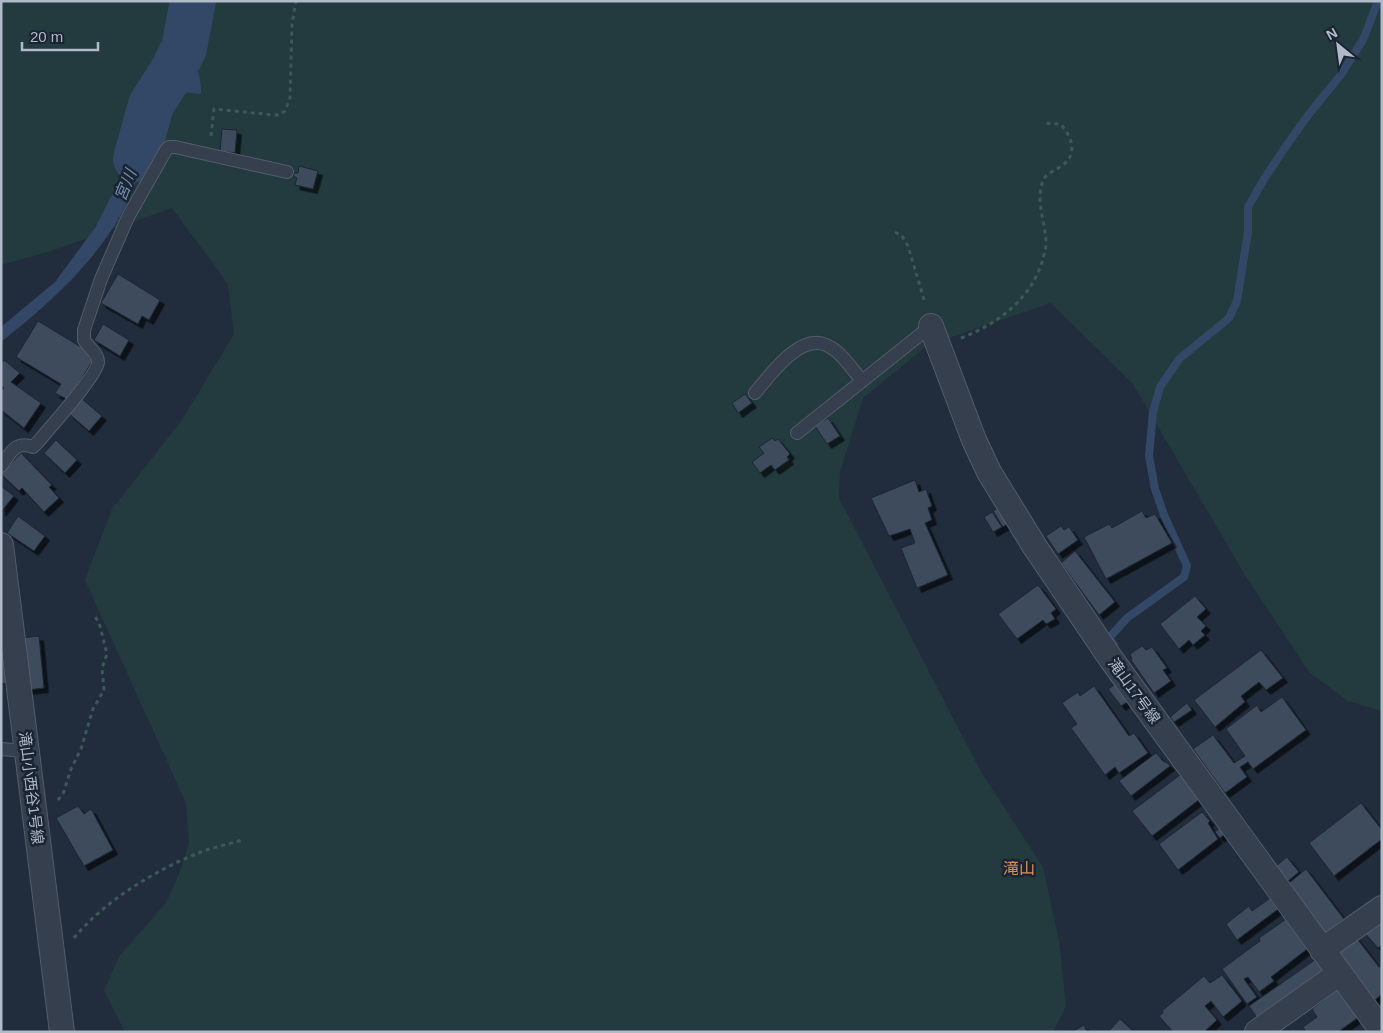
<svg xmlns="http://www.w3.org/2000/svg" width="1383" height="1033" viewBox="0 0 1383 1033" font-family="Arial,'Noto Sans JP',sans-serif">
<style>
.green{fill:#233b3e}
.water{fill:#334866}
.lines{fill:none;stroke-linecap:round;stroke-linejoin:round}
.stream{stroke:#334866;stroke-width:8}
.river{stroke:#334866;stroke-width:46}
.building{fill:#3c4b5d;stroke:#1c2634;filter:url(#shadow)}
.lane-casing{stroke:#535d6b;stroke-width:14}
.street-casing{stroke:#535d6b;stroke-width:26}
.path{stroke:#3e5759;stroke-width:3;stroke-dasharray:4 4;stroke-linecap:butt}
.lane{stroke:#353f4d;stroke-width:12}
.street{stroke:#353f4d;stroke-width:24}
.labels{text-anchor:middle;stroke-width:5;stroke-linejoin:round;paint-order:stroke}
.street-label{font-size:15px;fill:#b0bac9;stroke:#1a2432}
.water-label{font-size:16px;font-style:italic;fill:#7590b3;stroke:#1a2432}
.neighbourhood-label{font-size:16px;fill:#dd9058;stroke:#1a2432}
</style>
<defs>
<filter id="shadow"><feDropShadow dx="4.5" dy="4.5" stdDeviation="0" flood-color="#0009"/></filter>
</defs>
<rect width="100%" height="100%" fill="#212d3d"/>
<!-- green -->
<path class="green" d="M1,1H1382V711L1348,701L1310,673L1245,575L1133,384L1051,303L928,345L863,398L840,472L839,498L981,772L1043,867L1059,941L1066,1006L1053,1032H125L104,990L120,955L166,903L181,869L189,843L186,803L85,580L112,509L182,420L234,334L228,284L172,208L51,251L1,265Z"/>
<!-- water -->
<path class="water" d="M186,40C193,58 202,75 201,94L142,88L161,60Z
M132,96L172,100C165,112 156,124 151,137C142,158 138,180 128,201C100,259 50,303 1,342V327L55,282L95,228L118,183L129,151L136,117Z"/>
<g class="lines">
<!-- stream -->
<path class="stream" d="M1114,645L1109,638L1127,618L1184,577L1187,566L1164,515L1155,489L1149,456L1153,412L1160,387L1179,359L1229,318L1237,301L1248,232V207L1264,179L1286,146L1309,114L1340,76L1363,40L1378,1"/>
<!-- river -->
<path class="river" d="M136,159L151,105L172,72L184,48L193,1"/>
</g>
<!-- building -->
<path class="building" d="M222,129L237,130L235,153L220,151Z
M299,166L318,171L313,189L295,185L297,178L293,176L294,173H298Z
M118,274L160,300L149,320L142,316L138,324L101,303Z
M38,321L91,353L89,358L93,360L68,400L55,393L61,384L16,357Z
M103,324L129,340L120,356L94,340Z
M4,360L20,373L11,382L41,403L24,428L1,410V391L4,388L1,386V364Z
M745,394L752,403L738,413L732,403Z
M81,398L102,416L89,431L68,413Z
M828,418L840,436L827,444L815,426Z
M772,438L775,441L778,439L790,454L787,457L789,460L775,470L771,465L760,473L752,462L764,453L759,447Z
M56,440L77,460L65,473L44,453Z
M21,453L52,485L49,487L59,498L44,512L22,488L19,491L1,474Z
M915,480L919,492L926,489L932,506L928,508L932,520L925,523L948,575L917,588L901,548L915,543L910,529L889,536L871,498Z
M1,486L14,496L1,512Z
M1001,506L1011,521L1003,527L993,511Z
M1142,511L1146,518L1155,514L1172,543L1106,579L1084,537L1109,524L1112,528Z
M992,512L1002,527L993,532L984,517Z
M18,516L45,536L34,551L7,533Z
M1061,526L1064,530L1069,527L1078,540L1058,554L1046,536Z
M1075,551L1115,602L1099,615L1061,563Z
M1038,585L1056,609L1051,613L1055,619L1046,624L1043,620L1017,639L998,614Z
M1195,596L1206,609L1197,617L1206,626L1201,631L1205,635L1193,645L1189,640L1179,649L1160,624Z
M39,636L44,688L27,690L21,638Z
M1,642L8,683L1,684Z
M1142,646L1146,650L1152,647L1167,668L1163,670L1171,681L1154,693L1131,660L1132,659L1130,654Z
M1261,650L1283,678L1266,690L1259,682L1241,696L1245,702L1215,727L1194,700Z
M1117,683L1129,701L1121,706L1108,689Z
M1094,686L1129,736L1134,733L1148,753L1119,773L1115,767L1105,775L1071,728L1077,724L1062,703L1078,692L1080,696Z
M1282,697L1306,730L1253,769L1248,762L1240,767L1247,777L1225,793L1193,749L1213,735L1234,763L1245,756L1226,729L1257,705L1261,712Z
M1187,703L1192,710L1174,722L1170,717Z
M1156,753L1164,762H1166L1170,766L1131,796L1119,781Z
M1180,775L1200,799L1152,836L1132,811Z
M1361,803L1382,830V839L1334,876L1309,843Z
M78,806L84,814L91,809L113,850L84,866L56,818Z
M1202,812L1210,821L1208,823L1218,839L1178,870L1159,844Z
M1221,827L1226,833L1220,838L1215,832Z
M1287,857L1299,872L1288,881L1276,866Z
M1306,869L1344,919L1325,933L1289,883Z
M1273,896L1281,907L1237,940L1226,924L1249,906L1252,911Z
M1382,915V945L1378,948L1362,930Z
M1289,917L1311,946L1271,977L1274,981L1259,992L1248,977L1244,979L1257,997L1247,1004L1222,969L1260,941L1259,938Z
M1355,936L1379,967L1382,965V994L1375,1000L1337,950Z
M1319,957L1329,971L1259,1021L1249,1006Z
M1222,975L1242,1001L1223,1017L1211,1001L1205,1006L1217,1020L1204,1032H1173L1159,1016L1163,1013L1162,1011L1204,976L1210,983Z
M1341,987L1363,1014L1338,1032H1306L1303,1027L1317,1017L1312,1009Z
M1120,1019L1134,1032H1108Z
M1084,1025L1087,1032H1072Z"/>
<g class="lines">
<defs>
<path id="lane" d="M755,393C770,375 800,333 826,345C841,351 852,369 862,381
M797,433L931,326
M1,466C10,454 15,440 33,447L38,442C48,430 98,374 98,362C98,353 88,347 84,340V330L101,279L128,217L166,150L169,147H175L287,172
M1,749L26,751"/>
<path id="street" d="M931,326L974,440L989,472L1035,547L1111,659L1382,1031
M1,545L62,1032
M1322,950L1382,908
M1257,1032L1340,973"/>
</defs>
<!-- lane casing -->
<use href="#lane" class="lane-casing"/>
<!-- street casing -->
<use href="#street" class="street-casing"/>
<!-- path -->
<path class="path" d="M211,136L214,109L274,115H279L285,111L290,98L292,24L296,1
M895,232L902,236L908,246L925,303
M961,338C998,324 1032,298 1043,259C1044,254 1046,249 1046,244C1046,224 1036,204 1042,184C1044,173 1056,171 1064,164C1078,153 1071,134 1060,124L1043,123
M58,800L63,794L71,769L81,749L93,709L104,690L102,668L107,654L100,626L94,614
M74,938C104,901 157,869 201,852C214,847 229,844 242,840"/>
<!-- lane -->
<use href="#lane" class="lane"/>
<!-- street -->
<use href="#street" class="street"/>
</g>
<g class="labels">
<!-- street labels -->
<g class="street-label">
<text transform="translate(1134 691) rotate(54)" y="5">滝山17号線</text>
<text transform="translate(31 788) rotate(83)" y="5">滝山小西谷1号線</text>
</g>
<!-- water labels -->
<g class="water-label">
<text transform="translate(125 185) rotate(-68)" y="6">宮川</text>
</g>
<!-- neighbourhood labels -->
<g class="neighbourhood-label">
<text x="1019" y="874">滝山</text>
</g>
</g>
<!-- border -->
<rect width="1383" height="1033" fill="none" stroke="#b0bac9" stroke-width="5"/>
<!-- north arrow -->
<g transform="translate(1338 45) rotate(331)" stroke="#1a2432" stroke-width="4" paint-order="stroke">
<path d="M0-4L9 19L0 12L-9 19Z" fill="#b0bac9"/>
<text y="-8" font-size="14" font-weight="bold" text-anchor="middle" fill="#b0bac9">N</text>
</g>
<!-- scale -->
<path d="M22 42v8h76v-8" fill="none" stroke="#b0bac9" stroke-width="2.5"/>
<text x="30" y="42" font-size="15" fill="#b0bac9" stroke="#1a2432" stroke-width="4" paint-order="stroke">20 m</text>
</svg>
